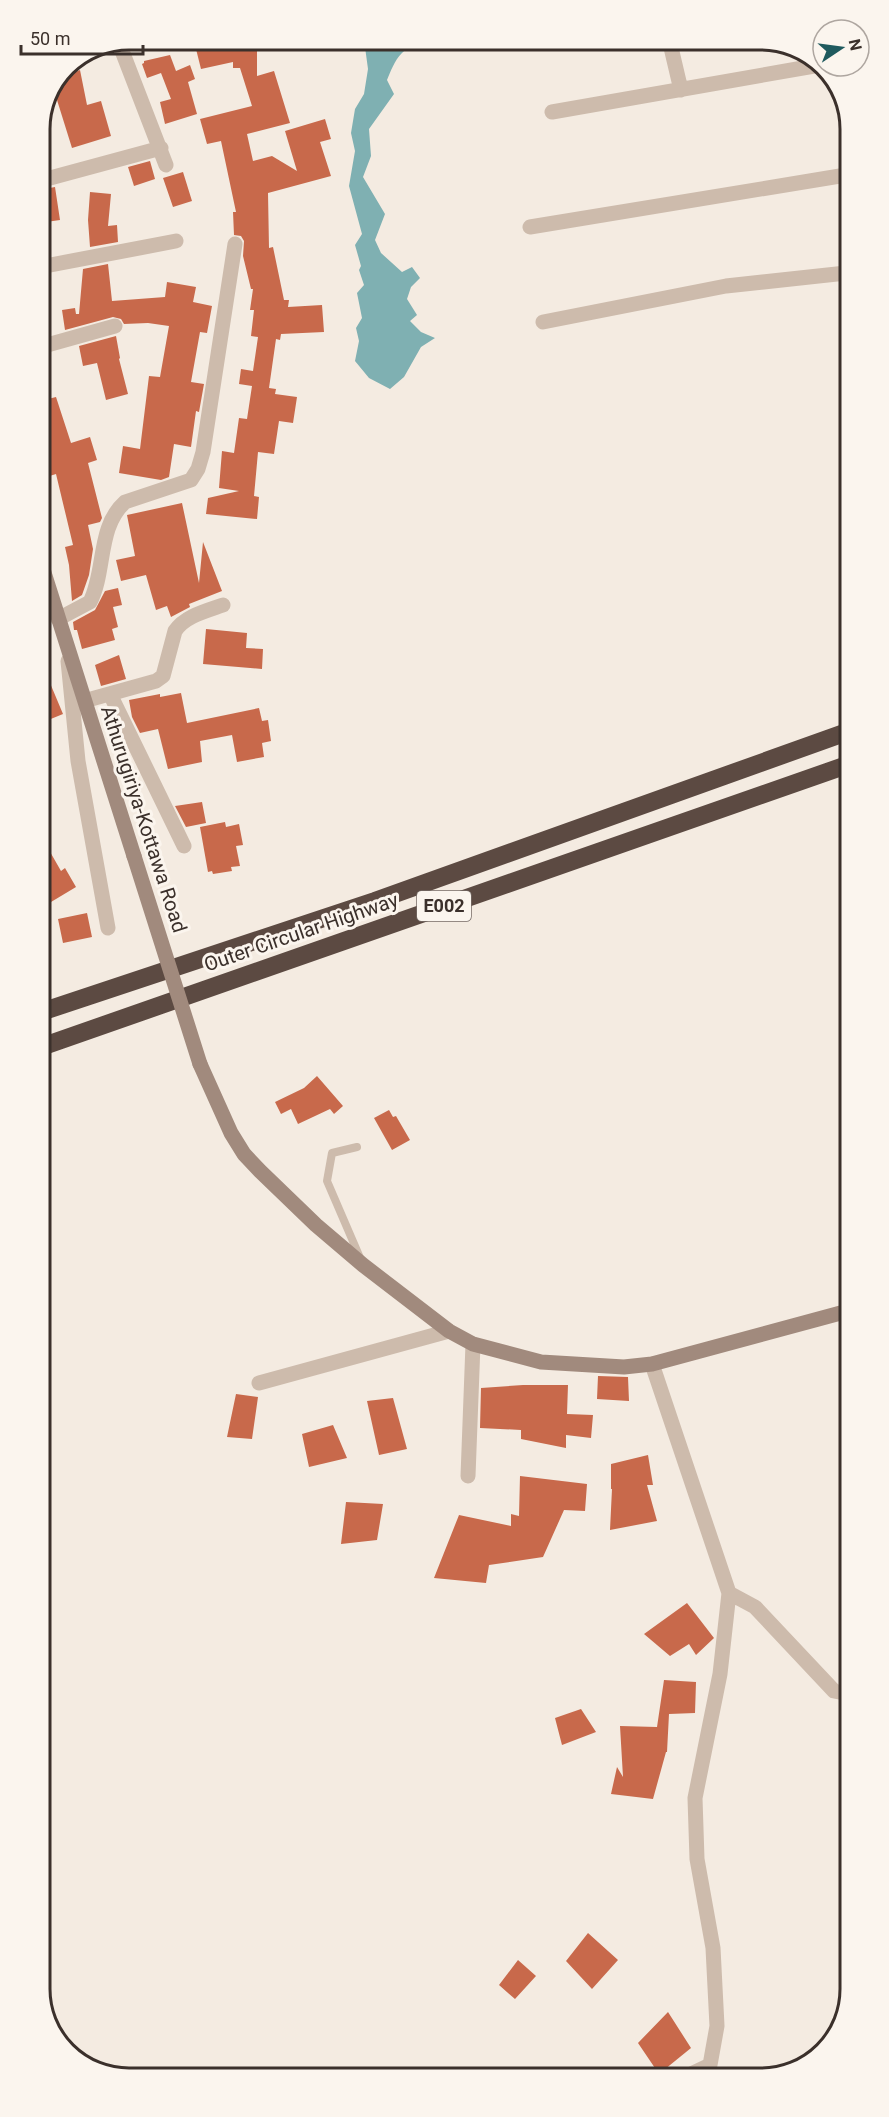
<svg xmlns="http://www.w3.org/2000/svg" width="889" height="2117" viewBox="0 0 889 2117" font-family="Roboto,sans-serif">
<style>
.water{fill:#7fb0b2}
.building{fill:#c8694b}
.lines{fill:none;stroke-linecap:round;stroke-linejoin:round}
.service{stroke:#cdbbac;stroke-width:8}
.minor{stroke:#cdbbac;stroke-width:15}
.secondary{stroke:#a18a7d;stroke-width:15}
.motorway{stroke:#5c4a42;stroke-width:18}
.secondary-bridge{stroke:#a18a7d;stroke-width:15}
.labels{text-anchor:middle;stroke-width:6;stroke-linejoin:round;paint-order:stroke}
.shield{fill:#fbf5ee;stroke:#756b66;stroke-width:1.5}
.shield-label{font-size:18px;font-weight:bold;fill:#3b302b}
.street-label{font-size:20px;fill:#3b302b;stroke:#fbf5ee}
.rim{fill:none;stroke:#3b302b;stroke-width:3}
</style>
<rect width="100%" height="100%" fill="#f4ebe1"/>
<!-- water -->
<path class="water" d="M358,39H415C413,47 407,48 402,53C394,61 391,71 387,80L394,94L369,129L371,156L363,177L385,214L375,240L381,253L402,272L412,267L420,278L411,287L407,299L417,315L410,321L421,332L435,338L421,347L404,377L390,389L369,378L355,361L359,341L356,328L362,318L357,293L364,285L359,270L361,266L355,245L362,234L349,186L355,151L351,133L355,109L364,94L368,69L365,47Z"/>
<!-- building -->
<path class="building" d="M239,39H257V76L274,71L290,123L247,134L253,161L272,156L297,171L285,131L325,119L331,139L320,142L331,176L268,193L269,248L273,247L284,300H289L288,307L322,305L324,332L281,334L280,340L276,339L269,388L276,389L275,394L297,397L293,423L279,421L274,454L258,452L254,496L259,497L257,519L206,514L208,498L239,491L219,488L222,451L234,453L239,418L247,419L252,386L239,384L241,369L253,371L258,337L251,336L254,310H250L253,289H251L243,256L244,241L241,236L234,235L233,212H236L221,141L207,144L200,119L252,106L240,68H233V62L201,69L196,49Z
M170,55L176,71L190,65L195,79L188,82L197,114L165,124L160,102L171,99L161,73L147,78L142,64L144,63V61Z
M80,70L87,105L101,101L111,136L72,148L57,100L48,103L59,79Z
M150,161L155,179L134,186L128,167Z
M183,172L192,201L173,207L163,178Z
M55,187L60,220L39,223V190Z
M90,192L111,194L108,226L117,225L118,242L90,247L88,220Z
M108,264L112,301L165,297L167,282L196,287L193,302L212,306L207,333L200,332L191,382L204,384L199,412L196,411L191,447L174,444L169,477L161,480L119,473L123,446L140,449L149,376L160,377L169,326L148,323L124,324L121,319L113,317L65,330L62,310L75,308L76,314H79L83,269Z
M116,336L120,358L119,359L128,394L106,400L97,363L83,366L79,346Z
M56,397L71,443L90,437L97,460L88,463L102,518L100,522L88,525L93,549L89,575L82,595L72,601L69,565L65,547L73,545L56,474L40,479V401Z
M182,503L199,583L203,542L222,591L189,604L190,607L171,617L167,606L156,610L146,575L121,581L116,560L135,556L127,515Z
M118,588L122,605L113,607L118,627L112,629L115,640L82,649L77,630H74L73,622L95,610L105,591Z
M206,629L247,633L246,648L263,649L262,669L203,664Z
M119,655L126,679L101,686L95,665Z
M50,683L63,714L41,723L40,687Z
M181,693L187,723L259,708L262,721L268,720L271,741L262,743L264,757L237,762L232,735L200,741L202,762L168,769L158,729L140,733L132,717L129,700L160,694V697Z
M202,802L206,823L186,827L175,806Z
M225,822L226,827L239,824L243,845L236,846L240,866L231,867L232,871L213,874L212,871L208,872L200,827Z
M41,836L61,871L65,868L76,887L41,908Z
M87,913L92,937L63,943L58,919Z
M317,1076L343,1106L334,1114L330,1109L298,1124L291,1109L281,1114L275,1102L304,1088Z
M389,1110L393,1117L396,1116L410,1140L392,1150L374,1118Z
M598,1376L628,1377L629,1401L597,1399Z
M523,1385H568L567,1414L593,1415L591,1438L566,1435V1448L521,1439V1430L480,1428L481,1388Z
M236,1394L258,1397L252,1439L227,1437Z
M393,1398L407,1449L379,1455L367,1401Z
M333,1425L347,1458L309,1467L302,1434Z
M648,1455L653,1485H647L657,1521L610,1530L612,1489H611V1464Z
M520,1476L587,1484L585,1511L564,1510L543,1557L489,1565L486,1583L434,1578L459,1515L511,1526V1514L519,1516Z
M346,1502L383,1504L377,1540L341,1544Z
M687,1603L714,1638L696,1655L689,1644L670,1656L644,1634Z
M664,1680L696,1682L695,1713L669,1714L667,1752H666L653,1799L611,1794L617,1767L623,1777L620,1726L657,1727Z
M581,1709L596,1732L562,1745L555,1718Z
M588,1933L618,1960L592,1989L566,1961Z
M518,1960L536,1976L515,1999L499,1985Z
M668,2012L691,2048L659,2074L638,2043Z"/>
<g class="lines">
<!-- service -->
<path class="service" d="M357,1147L332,1153L327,1181L361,1260"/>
<!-- minor -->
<path class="minor" d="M669,39L681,90
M119,43L166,165
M552,112L820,65
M39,181L161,148
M530,227L846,175
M40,267L176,241
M543,322L726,286L846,273
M40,347L115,326
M58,619L90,602C106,571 97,527 125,502L191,480L198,469L203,452L235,244
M68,661L78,761L108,928
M110,694L184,846
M84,701L156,681L163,676L175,631C185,616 206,611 223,605
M652,1364L729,1593L720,1674L695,1798L697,1859L713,1948L717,2026L710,2065L691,2074
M259,1383L449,1331
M468,1476L473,1344
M729,1593L755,1607L834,1691L849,1694"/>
<!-- secondary -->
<path class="secondary" d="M40,560L134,856
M200,1064L231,1133L244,1154L260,1171L316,1225L363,1265L449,1331L473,1344L541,1362L624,1367L652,1364L848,1311"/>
<!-- motorway -->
<path class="motorway" d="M41,1012L375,901L847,732
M41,1047L847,765"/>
<!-- secondary-bridge -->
<path class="secondary-bridge" d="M134,856L200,1064"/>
</g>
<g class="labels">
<!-- shield labels -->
<rect class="shield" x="417" y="891" width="54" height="30" rx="4.5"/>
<g class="shield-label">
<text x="444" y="912">E002</text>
</g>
<!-- street labels -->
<g class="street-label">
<text transform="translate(144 819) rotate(72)" y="7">Athurugiriya-Kottawa Road</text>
<text transform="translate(301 932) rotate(-19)" y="7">Outer Circular Highway</text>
</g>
</g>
<!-- crop -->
<path d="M0 0H889V2117H0ZM129 50H761A79 79 0 0 1 840 129V1989A79 79 0 0 1 761 2068H129A79 79 0 0 1 50 1989V129A79 79 0 0 1 129 50Z" fill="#fbf5ee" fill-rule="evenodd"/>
<path class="rim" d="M129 50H761A79 79 0 0 1 840 129V1989A79 79 0 0 1 761 2068H129A79 79 0 0 1 50 1989V129A79 79 0 0 1 129 50Z"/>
<!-- north arrow -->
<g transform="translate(841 48) rotate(77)"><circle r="28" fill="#fbf5ee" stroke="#aea6a0" stroke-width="1.5"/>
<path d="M0-4.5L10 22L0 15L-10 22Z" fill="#1f5a5e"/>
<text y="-9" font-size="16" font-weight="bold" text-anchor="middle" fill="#3b302b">N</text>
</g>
<!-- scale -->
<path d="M21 45v9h122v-9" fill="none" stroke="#3b302b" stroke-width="3"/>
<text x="30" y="45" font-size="18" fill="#3b302b" stroke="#fbf5ee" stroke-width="4.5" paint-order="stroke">50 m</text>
</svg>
